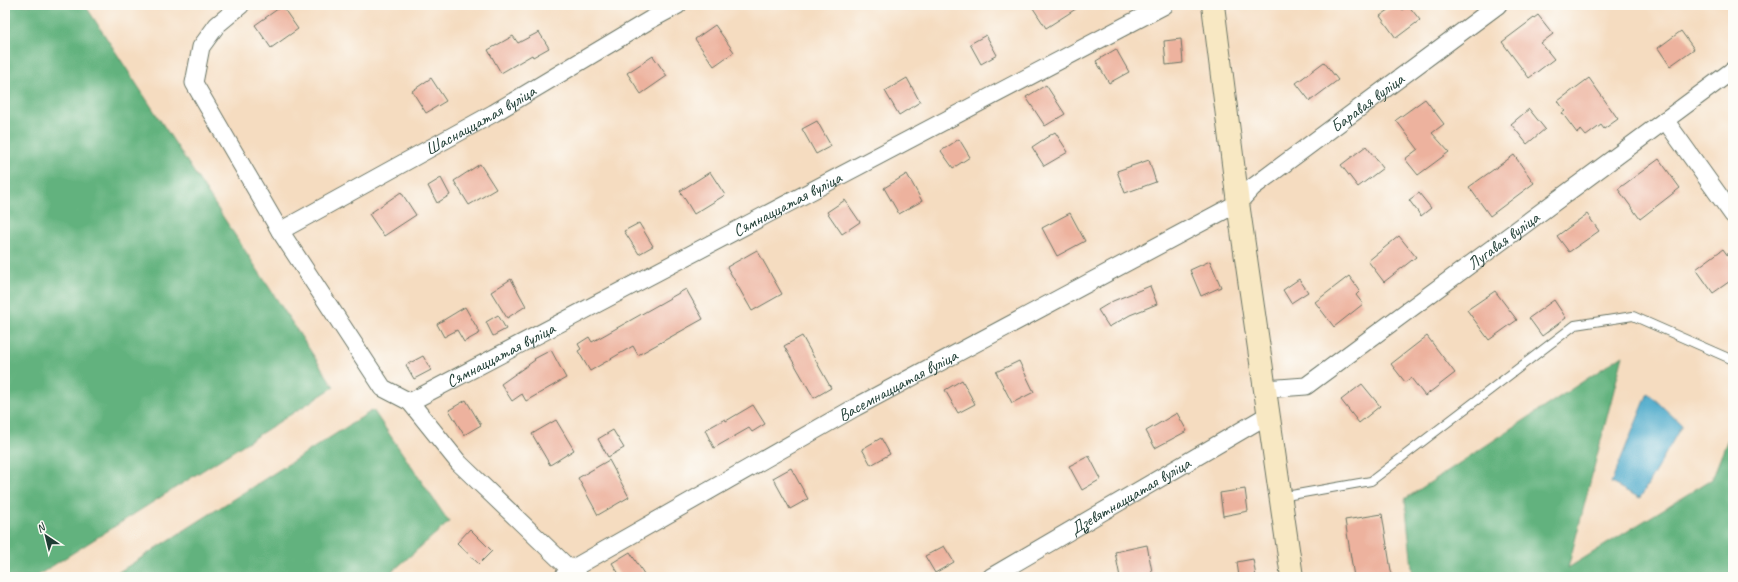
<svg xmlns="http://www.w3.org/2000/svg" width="1738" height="582" viewBox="0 0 1738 582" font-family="Caveat,sans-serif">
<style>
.forest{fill:#62b27e;stroke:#407859}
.water{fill:#4daacb;stroke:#367480}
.building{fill:#edb29e}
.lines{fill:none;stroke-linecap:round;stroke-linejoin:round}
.service-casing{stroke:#6a7565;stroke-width:10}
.minor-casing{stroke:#6a7565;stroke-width:19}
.secondary-casing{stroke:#6a7565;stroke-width:24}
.service{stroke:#fff;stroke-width:8}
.minor{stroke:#fff;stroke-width:17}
.secondary{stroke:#f8e8c3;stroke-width:22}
.labels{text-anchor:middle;stroke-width:3;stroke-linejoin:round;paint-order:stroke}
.street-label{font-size:17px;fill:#1f3d34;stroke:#fdfcf7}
</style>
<rect width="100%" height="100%" fill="#fdfcf7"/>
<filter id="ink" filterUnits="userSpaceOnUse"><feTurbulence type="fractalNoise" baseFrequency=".025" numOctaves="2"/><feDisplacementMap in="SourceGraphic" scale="8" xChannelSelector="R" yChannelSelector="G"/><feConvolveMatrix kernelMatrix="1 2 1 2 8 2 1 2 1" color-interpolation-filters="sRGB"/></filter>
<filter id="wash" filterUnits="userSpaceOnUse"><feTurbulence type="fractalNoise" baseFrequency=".012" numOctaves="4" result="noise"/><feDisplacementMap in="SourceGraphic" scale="16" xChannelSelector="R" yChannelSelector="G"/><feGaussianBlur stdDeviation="0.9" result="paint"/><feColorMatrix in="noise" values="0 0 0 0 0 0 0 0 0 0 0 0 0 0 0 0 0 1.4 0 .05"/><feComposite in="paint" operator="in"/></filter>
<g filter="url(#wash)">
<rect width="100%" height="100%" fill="#f5dcc0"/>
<!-- forest -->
<path class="forest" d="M5,5H85L334,387L35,577H5Z
M1623,355L1568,568L1712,479L1733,426V577H1413L1405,499Z
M373,410L449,522L386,577H111Z"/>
<!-- water -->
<path class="water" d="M1648,393L1682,425L1640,498L1611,483Z"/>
<g id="blocks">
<!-- building -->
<path class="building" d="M1031,5H1082L1046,28Z
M1396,5H1398L1402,10L1408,5L1420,20L1396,38L1380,16Z
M282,6L298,29L271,48L255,25Z
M1538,15L1553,34L1541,43L1554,59L1529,78L1502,42Z
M715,25L734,52L714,66L695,39Z
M1681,31L1694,49L1670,66L1658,48Z
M539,32L549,48L533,57L532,55L501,73L488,50L513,36L518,43Z
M986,35L997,55L981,64L970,44Z
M1181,39L1183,63L1166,65L1164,41Z
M1116,49L1129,72L1109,83L1096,61Z
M653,56L667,76L641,94L627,73Z
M1324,62L1338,80L1310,101L1296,83Z
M431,78L446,101L426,113L412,91Z
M907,78L920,102L899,115L885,91Z
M1589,78L1618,119L1604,129L1601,125L1586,136L1581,130L1577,133L1562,113L1565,111L1558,101Z
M1046,85L1065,114L1045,126L1026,97Z
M1425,99L1444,124L1432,133L1449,152L1418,175L1405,159L1418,149L1396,120Z
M1529,109L1545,129L1527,144L1511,124Z
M817,121L831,146L816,154L802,129Z
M1055,132L1068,152L1044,166L1032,147Z
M959,139L970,157L953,168L941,151Z
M1366,146L1383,168L1358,187L1341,165Z
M1514,155L1534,183L1490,216L1469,187Z
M1659,159L1680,188L1640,219L1618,189Z
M1149,160L1156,182L1125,193L1117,171Z
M480,164L496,189L469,205L454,181Z
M710,172L725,195L694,214L680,191Z
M907,174L922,201L899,214L884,188Z
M441,178L450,195L437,203L428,186Z
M401,192L416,215L384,236L369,214Z
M1419,193L1431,208L1421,216L1409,200Z
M845,200L860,222L842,234L827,212Z
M1070,213L1085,241L1057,256L1042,228Z
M1587,214L1599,231L1569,252L1557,236Z
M639,223L653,246L639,254L624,231Z
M1399,236L1416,257L1384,282L1368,261Z
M1723,249L1733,263V279L1713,293L1696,269Z
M757,250L782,294L752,311L727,267Z
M1210,261L1221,287L1201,296L1190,270Z
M1349,276L1360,291L1356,295L1363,304L1334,327L1315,302Z
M511,279L526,306L507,318L491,292Z
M1299,279L1308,292L1291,303L1283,290Z
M1150,286L1157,304L1130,315L1109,327L1098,310L1113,301Z
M686,289L703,319L638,355L633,346L590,371L578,351L581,349L578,344L589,337L592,342Z
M1495,291L1517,320L1489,340L1467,310Z
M1554,300L1566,318L1542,336L1529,318Z
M465,307L480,333L464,342L457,330L444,337L437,324Z
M498,315L506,329L493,336L486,322Z
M802,336L831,388L814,398L784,346Z
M1427,336L1455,373L1425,396L1411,378L1405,382L1391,364Z
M551,350L566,378L526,401L522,394L512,401L501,384L535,360L534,359Z
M423,356L431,370L414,379L406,365Z
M1019,361L1034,392L1012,403L996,372Z
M962,380L975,404L958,413L945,390Z
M1362,384L1380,406L1359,423L1341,400Z
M466,400L481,425L464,435L449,410Z
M753,405L765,424L752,432L749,428L714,448L705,430L725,419L726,421Z
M1177,413L1187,431L1155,448L1146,431Z
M556,420L574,450L550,465L532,434Z
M613,430L624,448L608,457L598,439Z
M881,438L890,454L871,465L862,449Z
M1089,456L1101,479L1082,490L1069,466Z
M609,460L629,497L598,515L578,478Z
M791,468L808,499L790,509L773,478Z
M1245,489L1248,511L1223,516L1220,493Z
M1382,514L1392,577H1354L1345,520Z
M470,529L492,551L479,564L457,543Z
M1147,545L1153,577H1120L1115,552Z
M944,546L954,562L935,573L925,556Z
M630,552L646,577H621L612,563Z
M1253,559L1256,577H1239L1237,562Z"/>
</g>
</g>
<g filter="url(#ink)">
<use href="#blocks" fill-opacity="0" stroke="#6a7565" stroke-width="1"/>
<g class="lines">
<defs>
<path id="service" d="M1280,497L1371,481L1575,325L1633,316L1733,360"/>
<g id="minor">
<path d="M241,5L217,25L201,47L194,83L280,231L383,388L410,402L459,463L578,577"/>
<path d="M1665,120L1733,215"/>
<path id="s1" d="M280,231L494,113L648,21L678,5"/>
<path id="s2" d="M1265,389L1306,386L1733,70"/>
<path id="s3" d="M410,402L1165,5"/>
<path id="s4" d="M563,577L570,570L856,407L1238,203L1253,187L1498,5"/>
<path id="s5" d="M991,577L1268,415"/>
</g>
<path id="secondary" d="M1213,5L1238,203L1292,577"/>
</defs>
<!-- service casing -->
<use href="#service" class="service-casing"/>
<!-- minor casing -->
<use href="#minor" class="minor-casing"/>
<!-- secondary casing -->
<use href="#secondary" class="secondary-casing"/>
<!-- service -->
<use href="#service" class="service"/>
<!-- minor -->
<use href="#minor" class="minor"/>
<!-- secondary -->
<use href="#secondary" class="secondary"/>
</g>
</g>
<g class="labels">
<!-- street labels -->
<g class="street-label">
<text dy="6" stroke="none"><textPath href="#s4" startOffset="936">Баравая вуліца</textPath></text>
<text dy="6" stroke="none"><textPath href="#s1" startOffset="229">Шаснаццатая вуліца</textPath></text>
<text dy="6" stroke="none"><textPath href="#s3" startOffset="426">Сямнаццатая вуліца</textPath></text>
<text dy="6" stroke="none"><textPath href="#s2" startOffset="286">Лугавая вуліца</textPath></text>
<text dy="6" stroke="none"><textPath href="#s3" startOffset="102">Сямнаццатая вуліца</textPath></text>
<text dy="6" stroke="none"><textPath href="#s4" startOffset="386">Васемнаццатая вуліца</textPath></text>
<text dy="6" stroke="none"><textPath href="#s5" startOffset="161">Дзевятнаццатая вуліца</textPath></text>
</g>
</g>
<!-- margin -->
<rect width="1738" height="582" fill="none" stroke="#fdfcf7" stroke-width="20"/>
<!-- north arrow -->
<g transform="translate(46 536) rotate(325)" stroke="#fdfcf7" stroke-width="3" paint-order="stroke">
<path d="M0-3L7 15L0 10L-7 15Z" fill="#1f3d34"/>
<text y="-6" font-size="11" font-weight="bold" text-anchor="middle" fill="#1f3d34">N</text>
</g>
</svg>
